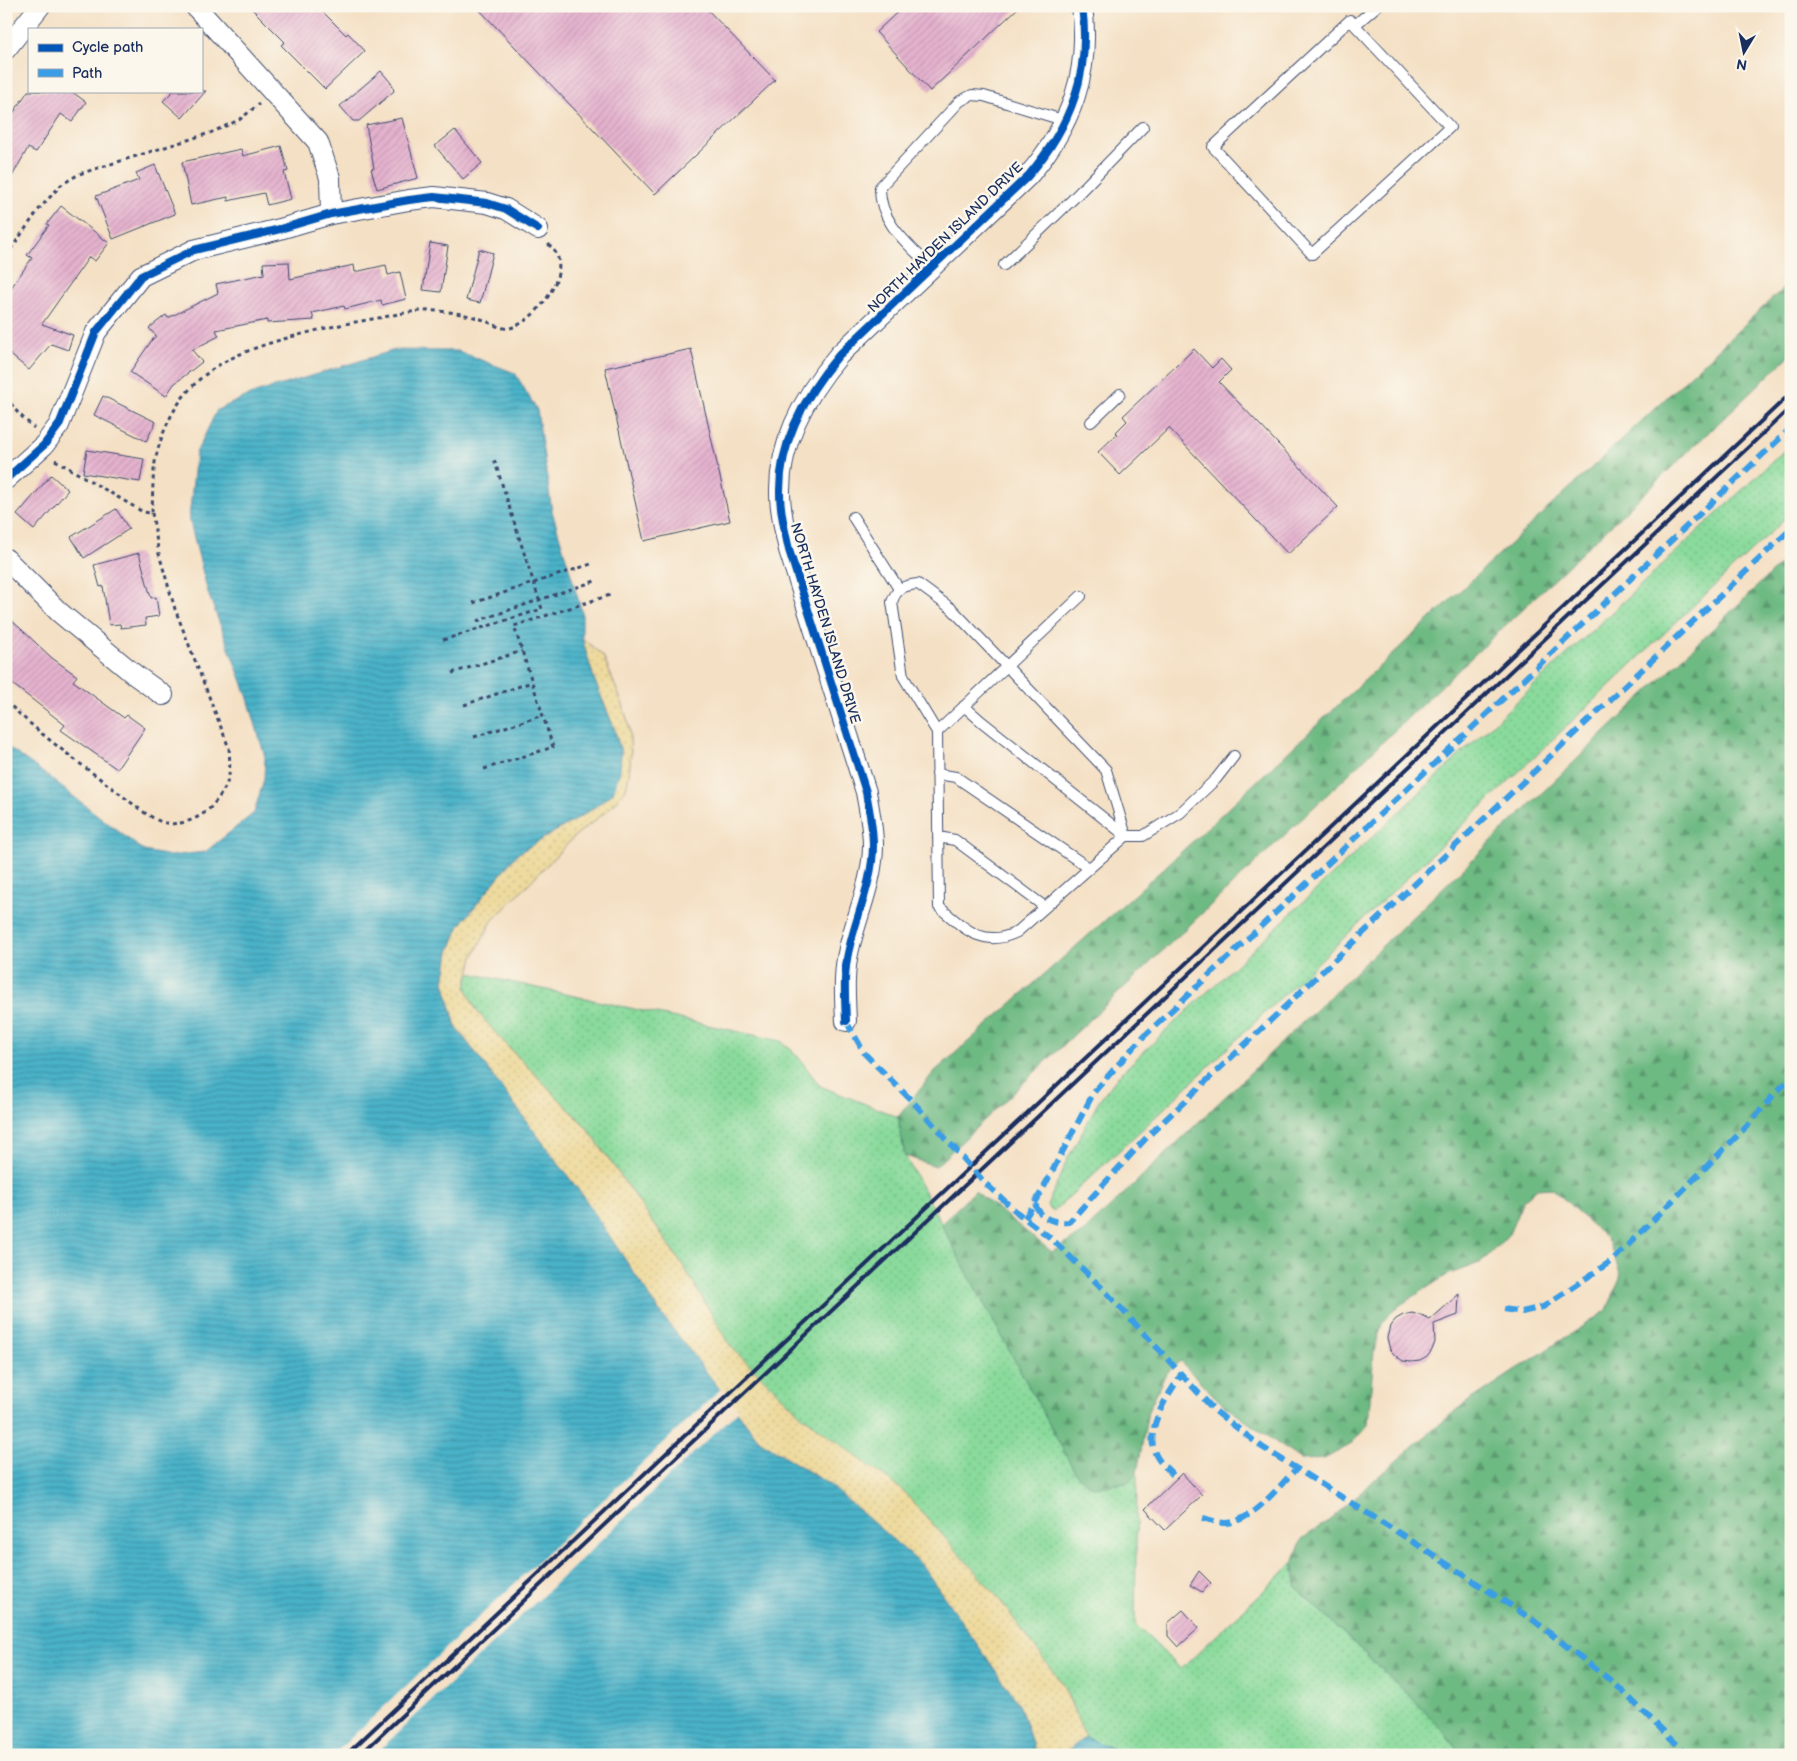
<svg xmlns="http://www.w3.org/2000/svg" width="1797" height="1761" viewBox="0 0 1797 1761" font-family="'Balsamiq Sans',sans-serif">
<style>
.grass{fill:url(#grass-dots);stroke:#52847c}
.forest{fill:url(#forest-firs);stroke:#447470}
.sand{fill:url(#sand-dots);stroke:#84847e}
.water{fill:url(#water-rules);stroke:#327093}
.pier{fill:#f4e0c4}
.building{fill:url(#building-hatch)}
.lines{fill:none;stroke-linecap:round;stroke-linejoin:round}
.lane-casing{stroke:#3c4a6d;stroke-width:12}
.street-casing{stroke:#3c4a6d;stroke-width:22}
.path{stroke:#3c4a6d;stroke-width:3;stroke-dasharray:4 4;stroke-linecap:butt}
.lane{stroke:#fff;stroke-width:10}
.street{stroke:#fff;stroke-width:20}
.rail{stroke:#1b2f5e;stroke-width:4}
.quiet{stroke:#3b9de6;stroke-width:6;stroke-dasharray:12 6;stroke-linecap:butt}
.cycleway-casing{stroke:#fbf7ec;stroke-width:11}
.cycleway{stroke:#0057b8;stroke-width:8}
.labels{text-anchor:middle;stroke-width:5;stroke-linejoin:round;paint-order:stroke}
.street-label{font-size:14px;fill:#1b2f5e;stroke:#fbf7ec}
</style>
<defs>
<pattern id="grass-dots" width="8" height="8" patternUnits="userSpaceOnUse" patternTransform="scale(1.25)"><rect width="8" height="8" fill="#89da9b"/><path d="M2 2h.1M6 6h.1" fill="none" stroke="#76bb88" stroke-width="1.8" stroke-linecap="round"/></pattern>
<pattern id="forest-firs" width="22" height="20" patternUnits="userSpaceOnUse" patternTransform="scale(1.25)"><rect width="22" height="20" fill="#6eba83"/><path d="M5 1l3.5 6h-7zM16 11l3.5 6h-7z" fill="#5a986e"/></pattern>
<pattern id="sand-dots" width="8" height="8" patternUnits="userSpaceOnUse" patternTransform="scale(1.25)"><rect width="8" height="8" fill="#eeda9e"/><path d="M2 2h.1M6 6h.1" fill="none" stroke="#ccbb8a" stroke-width="1.8" stroke-linecap="round"/></pattern>
<pattern id="water-rules" width="6" height="5" patternUnits="userSpaceOnUse" patternTransform="scale(1.25)"><rect width="6" height="5" fill="#49b2c8"/><path d="M0 2.5h6" fill="none" stroke="#3c91a6"/></pattern>
<pattern id="building-hatch" width="6" height="6" patternUnits="userSpaceOnUse" patternTransform="scale(1.25)"><rect width="6" height="6" fill="#e5b2ce"/><path d="M-1 1l2-2M0 6l6-6M5 7l2-2" fill="none" stroke="#c499b3"/></pattern>
</defs>
<rect width="100%" height="100%" fill="#fbf7ec"/>
<filter id="ink" filterUnits="userSpaceOnUse"><feTurbulence type="fractalNoise" baseFrequency=".02" numOctaves="2"/><feDisplacementMap in="SourceGraphic" scale="10" xChannelSelector="R" yChannelSelector="G"/><feConvolveMatrix kernelMatrix="1 2 1 2 8 2 1 2 1" color-interpolation-filters="sRGB"/></filter>
<filter id="wash" filterUnits="userSpaceOnUse"><feTurbulence type="fractalNoise" baseFrequency=".0096" numOctaves="4" result="noise"/><feDisplacementMap in="SourceGraphic" scale="20" xChannelSelector="R" yChannelSelector="G"/><feGaussianBlur stdDeviation="1.12" result="paint"/><feColorMatrix in="noise" values="0 0 0 0 0 0 0 0 0 0 0 0 0 0 0 0 0 1.4 0 .05"/><feComposite in="paint" operator="in"/></filter>
<g filter="url(#wash)">
<rect width="100%" height="100%" fill="#f4e0c4"/>
<!-- grass -->
<path class="grass" d="M1791,444V513L1152,1120L1053,1212L1047,1206L1067,1160L1099,1101L1120,1074Z
M469,973L781,1041L796,1054L820,1086L898,1117L905,1156L1030,1387L1127,1483L1137,1473L1135,1624L1181,1669L1293,1563L1297,1589L1416,1702L1464,1755H1128L1085,1737L1063,1685L801,1415L731,1347L684,1267L587,1128L500,1038L476,1010L466,988Z"/>
<!-- forest -->
<path class="forest" d="M1791,281V354L936,1166L905,1156L898,1117L934,1072L1162,870Z
M1791,554V1755H1464L1416,1702L1297,1589L1293,1563L1302,1539L1331,1519L1381,1474L1460,1407L1607,1310L1621,1275L1608,1240L1552,1188L1536,1189L1523,1201L1509,1234L1482,1262L1447,1275L1394,1309L1382,1324L1374,1351L1368,1425L1350,1445L1324,1459L1301,1460L1222,1404L1180,1361L1165,1375L1148,1411L1137,1473L1127,1483L1092,1487L1076,1474L941,1224L975,1191L1052,1252L1084,1232Z"/>
<!-- sand -->
<path class="sand" d="M582,638L603,656L623,705L629,726L631,753L629,775L626,789L608,810L575,836L492,921L473,957L466,987L476,1010L500,1038L587,1128L684,1267L731,1347L801,1415L902,1490L996,1595L1063,1685L1085,1737L1063,1755H1036L1019,1704L830,1485L759,1440L659,1311L585,1199L456,1027L444,982L449,952L460,925L517,854L588,812L613,793L621,752L614,727L594,679Z"/>
<!-- water -->
<path class="water" d="M395,350L458,351L515,373L537,410L552,511L582,612V638L594,679L614,728L621,752L620,771L613,793L588,812L517,854L460,925L449,952L444,982L456,1027L585,1199L659,1311L759,1440L830,1485L921,1564L1019,1704L1036,1755H6V746L33,765L144,851L170,856L205,852L254,813L264,779L265,757L247,695L208,593L189,518L196,453L217,410L252,394Z
M1085,1737L1128,1755H1063Z"/>
<!-- pier -->
<path class="pier" d="M722,1388L739,1410L374,1755H333Z"/>
<g id="blocks">
<!-- building -->
<path class="building" d="M249,6H317L346,35L348,33L365,51L325,89L281,45L285,42Z
M476,6H704L775,80L655,194Z
M904,6H1020L930,91L876,32Z
M381,71L392,84L394,91L359,121H353L340,106Z
M28,91H71L86,102L72,122L61,114L36,152L28,148L6,187V107L14,112Z
M173,91H206L182,118L163,101Z
M402,118L418,178L377,189L371,169L374,168L366,125Z
M455,130L482,163L463,179L435,146Z
M281,146L288,171L284,172L291,199L267,205L264,193L228,201V197L191,205L182,162L241,149L243,156Z
M155,165L175,214L113,239L96,196L139,180L136,173Z
M61,206L109,243L95,261L89,257L42,324L73,335L68,350L51,344L29,370L6,351V295L32,258L27,255L49,225L47,224Z
M430,243L448,246L441,292L423,290Z
M479,249L493,253L480,303L466,300Z
M289,262L290,279L354,265L355,272L386,265L388,275L400,272L406,299L382,305L381,300L345,309L344,306L312,313L314,320L267,323V320L216,330L219,336L192,350L202,362L174,384L166,396L130,372L152,340L156,336L149,328L166,315L168,318L218,293L216,284L264,274L263,263Z
M691,349L730,521L644,541L605,368Z
M1194,349L1212,368L1221,359L1231,370L1219,382L1338,507L1288,554L1169,428L1120,475L1098,452L1117,434L1115,433L1127,421L1123,416Z
M103,396L156,422L146,441L94,415Z
M87,450L144,459L140,482L83,473Z
M51,475L68,490L34,530L17,515Z
M116,509L129,529L84,558L71,537Z
M139,553L151,598L156,597L159,616L145,618L146,625L121,628L120,624L109,625L103,586L100,587L94,565Z
M6,615L52,658L77,676L73,681L124,718L127,715L145,728L117,769L61,730L65,725L6,679Z
M1459,1294L1458,1315L1434,1324L1435,1342L1432,1350L1427,1357L1420,1361L1411,1362L1403,1361L1396,1356L1390,1350L1387,1338L1390,1326L1396,1319L1403,1315L1412,1313L1420,1315L1430,1320Z
M1182,1473L1202,1495L1165,1530L1145,1509Z
M1199,1571L1211,1583L1202,1592L1190,1585Z
M1183,1610L1199,1628L1178,1647L1168,1636V1623Z"/>
</g>
</g>
<g filter="url(#ink)">
<use href="#blocks" fill-opacity="0" stroke="#3c4a6d" stroke-width="1"/>
<g class="lines">
<defs>
<path id="lane" d="M1350,20L1450,127L1312,254L1213,147Z
M1355,25L1377,6
M1004,265L1072,200L1143,127
M931,267C908,244 879,222 880,187L960,101L972,95L984,96L1066,121
M1091,422L1120,394
M853,517L899,589
M918,584L952,609L1106,770L1126,836L1017,932C983,949 964,928 939,907L937,732L903,676L892,602C896,589 904,585 918,584Z
M964,706L981,721L1126,836H1143L1180,813L1216,779L1234,756
M937,732L1081,596
M937,774L956,777L1089,868
M938,837L955,840L1045,907"/>
<path id="street" d="M195,6L318,142L330,178L331,214
M6,49L40,6
M6,479L44,445L59,425L96,332L141,276L194,250L280,229L331,214L409,200L434,197L487,203L506,209L538,229
M6,559L59,612L135,675L163,695
M846,1021C845,997 843,973 849,949C857,914 873,881 873,845C873,827 869,809 866,792L789,550C785,531 780,513 780,493C779,441 807,393 839,355L1028,176C1071,126 1091,73 1082,6"/>
</defs>
<!-- lane casing -->
<use href="#lane" class="lane-casing"/>
<!-- street casing -->
<use href="#street" class="street-casing"/>
<!-- path -->
<path class="path" d="M6,256L40,208L61,185L79,174L210,133L239,120L259,104
M6,397L18,413L34,428
M55,460L143,512L152,513C153,493 152,469 158,449C182,367 239,350 314,331C337,325 361,321 384,317C398,314 412,311 425,311C444,310 464,314 481,319C491,322 499,330 510,328C534,322 567,281 557,255C555,251 550,247 548,243
M473,603L594,563
M477,621L598,580
M443,640L542,609L494,459
M452,673L522,651
M6,701C39,734 78,762 115,790C127,799 152,821 166,823C181,826 201,818 211,807C230,785 231,777 229,748L175,609L159,554L152,513
M464,705L532,682
M474,737L543,715
M484,769L553,747L514,626L610,595"/>
<!-- lane -->
<use href="#lane" class="lane"/>
<!-- street -->
<use href="#street" class="street"/>
<!-- rail -->
<path class="rail" d="M346,1755L1791,393
M360,1755L1791,407"/>
<!-- quiet -->
<path class="quiet" d="M846,1021L865,1054L915,1104L986,1184L1019,1214L1052,1239L1105,1291L1215,1411L1262,1447L1415,1543L1533,1620L1615,1684L1688,1755
M1035,1204C1041,1219 1053,1223 1069,1222L1148,1136L1791,529
M1025,1218L1038,1198L1094,1092L1140,1040L1791,428
M1504,1309L1522,1312L1543,1307L1613,1260L1748,1125L1777,1091L1791,1079
M1173,1475C1168,1469 1161,1464 1157,1457C1142,1432 1168,1395 1181,1375
M1203,1518C1211,1520 1218,1523 1226,1523C1252,1522 1279,1486 1296,1469"/>
<defs>
<path id="cycleway" d="M6,479L44,445L59,425L96,332L141,276L194,250L280,229L331,214L409,200L434,197L487,203L506,209L538,229
M846,1021C845,997 843,973 849,949C857,914 873,881 873,845C873,827 869,809 866,792L789,550C785,531 780,513 780,493C779,441 807,393 839,355L1028,176C1071,126 1091,73 1082,6"/>
</defs>
<!-- cycleway casing -->
<use href="#cycleway" class="cycleway-casing"/>
<!-- cycleway -->
<use href="#cycleway" class="cycleway"/>
</g>
</g>
<g class="labels">
<!-- street labels -->
<g class="street-label">
<text transform="translate(945 237) rotate(-44)" y="5">NORTH HAYDEN ISLAND DRIVE</text>
<text transform="translate(826 623) rotate(73)" y="5">NORTH HAYDEN ISLAND DRIVE</text>
</g>
</g>
<!-- margin -->
<rect width="1797" height="1761" fill="none" stroke="#fbf7ec" stroke-width="25"/>
<!-- legend -->
<rect x="28" y="28" width="175" height="65" fill="#fbf7ec" stroke="#a1a7b3"/>
<rect x="38" y="44" width="25" height="8" fill="#0057b8" stroke="#a1a7b3"/>
<text x="72" y="52" font-size="15" fill="#1b2f5e">Cycle path</text>
<rect x="38" y="69" width="25" height="8" fill="#3b9de6" stroke="#a1a7b3"/>
<text x="72" y="78" font-size="15" fill="#1b2f5e">Path</text>
<!-- north arrow -->
<g transform="translate(1744 52) rotate(190)" stroke="#fbf7ec" stroke-width="4" paint-order="stroke">
<path d="M0-4L9 19L0 12L-9 19Z" fill="#1b2f5e"/>
<text y="-8" font-size="14" font-weight="bold" text-anchor="middle" fill="#1b2f5e">N</text>
</g>
</svg>
